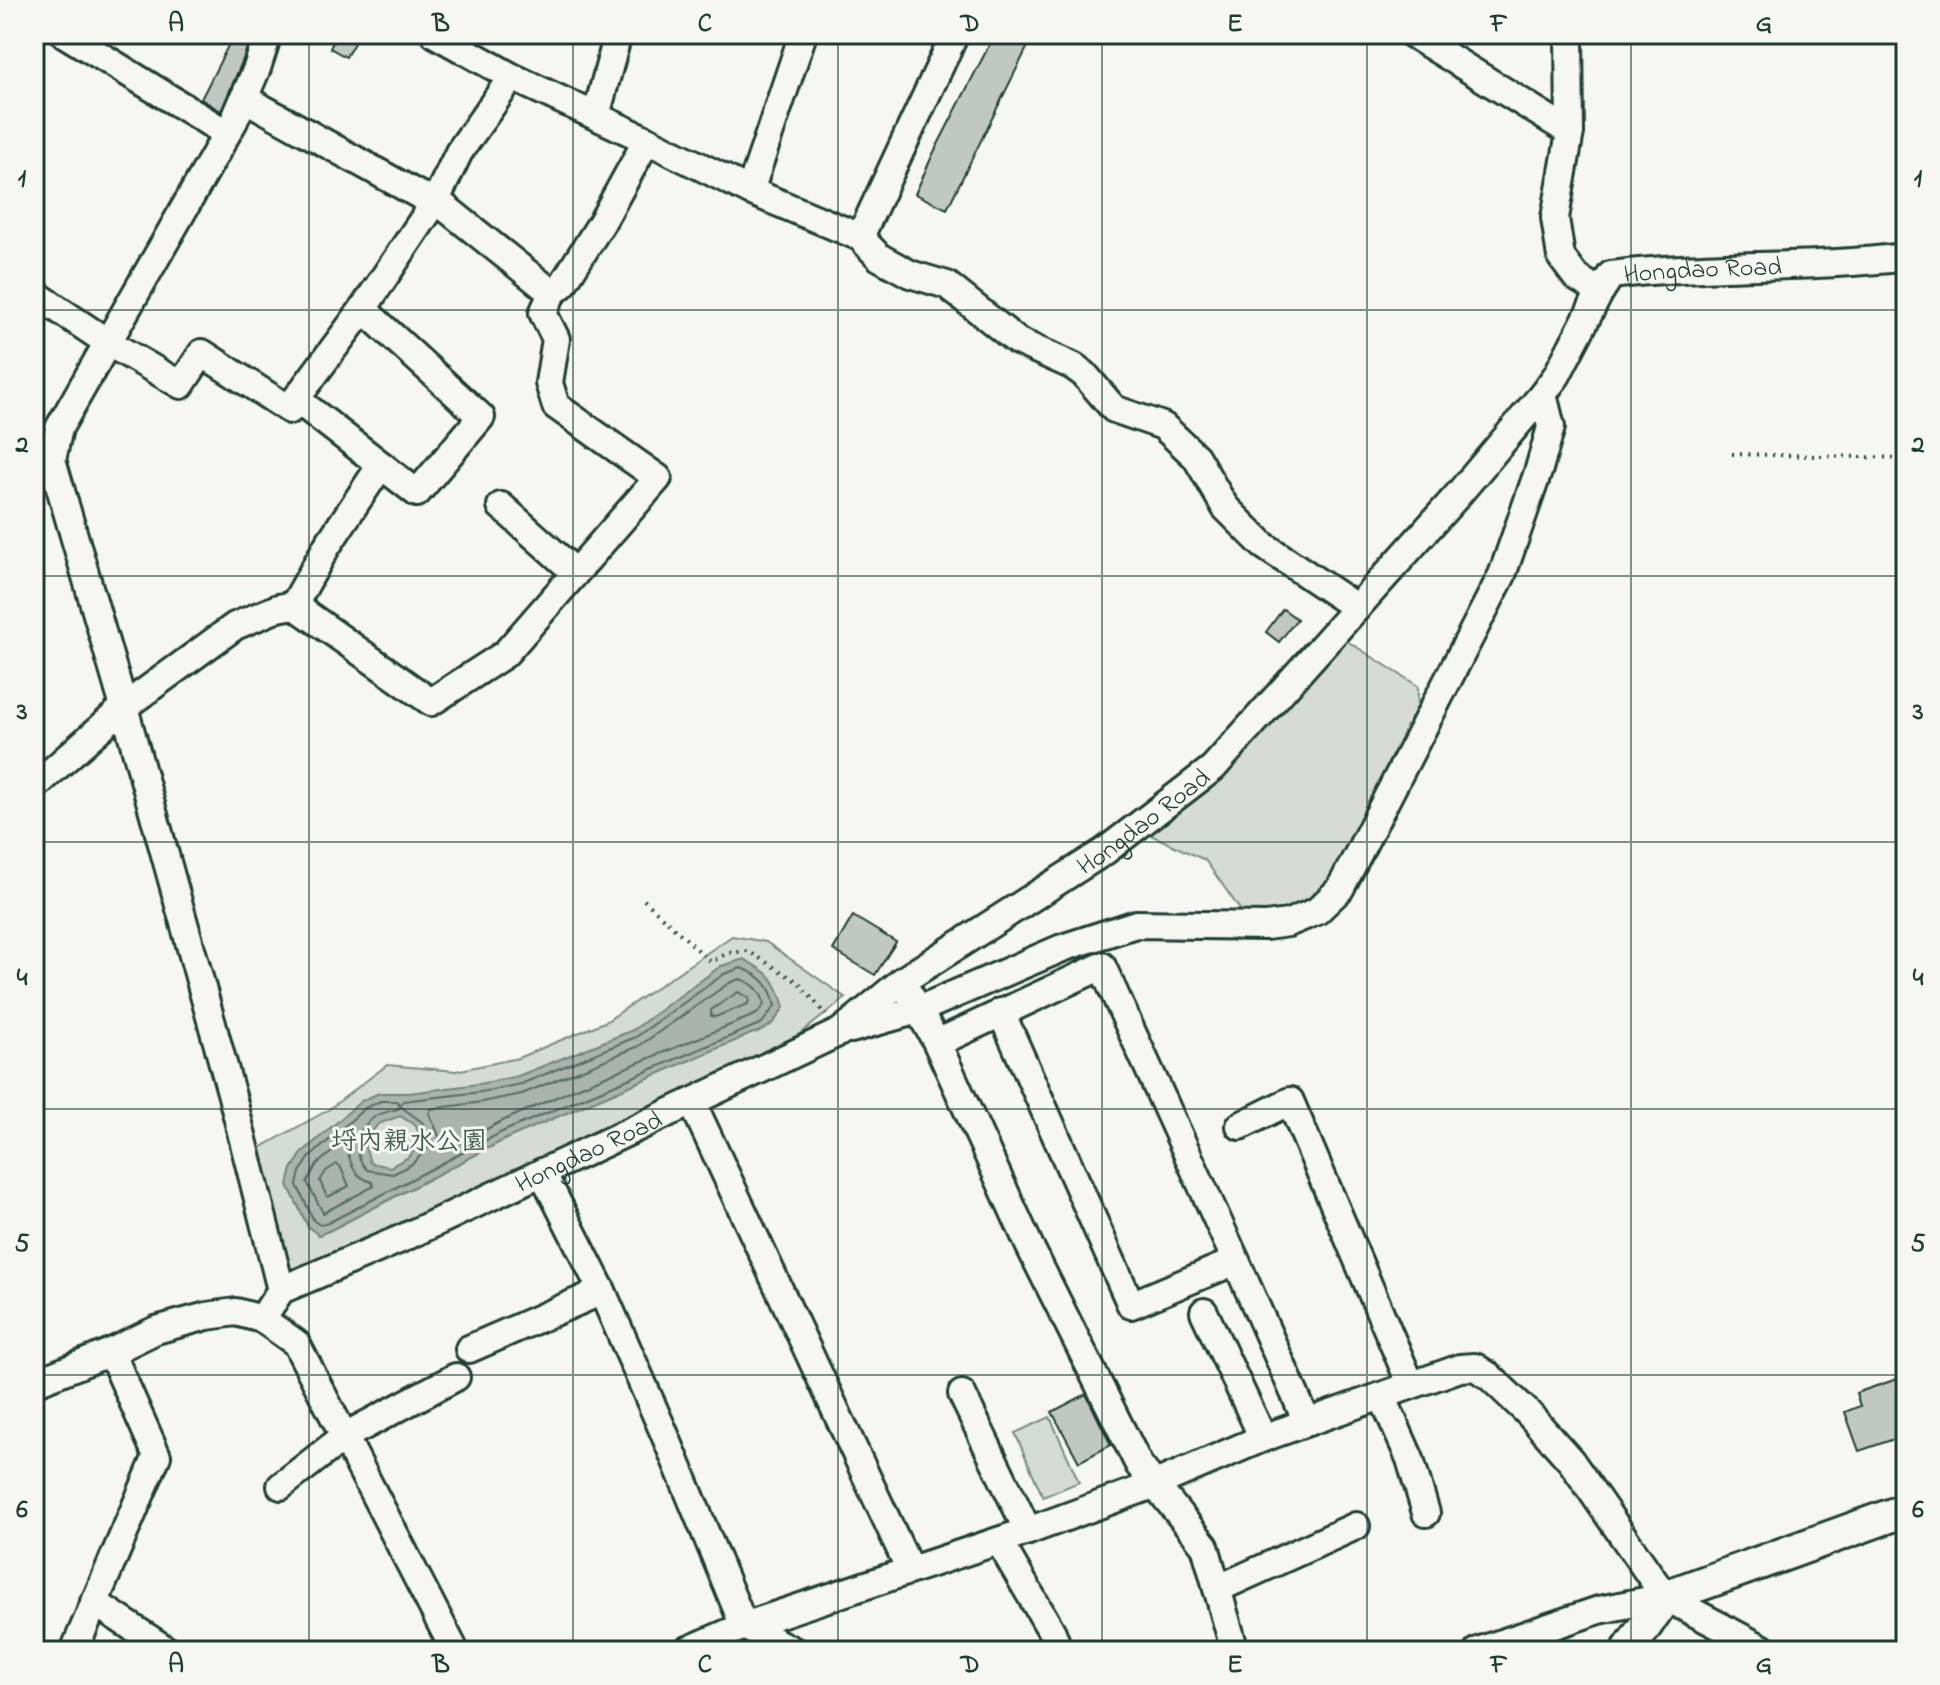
<svg xmlns="http://www.w3.org/2000/svg" width="1940" height="1685" viewBox="0 0 1940 1685" font-family="'Indie Flower','LXGW WenKai TC',sans-serif">
<style>
.green{fill:#d6dbd6;stroke:#7a8c85;stroke-width:2}
.water{fill:#aab3ae;stroke:#72847d;stroke-width:2;fill-rule:evenodd}
.lines{fill:none;stroke-linecap:round;stroke-linejoin:round}
.shore{stroke:#576c65;stroke-width:2}
.building{fill:#c1c8c3;stroke:#1f3d34;stroke-width:2}
.minor-casing{stroke:#1f3d34;stroke-width:32}
.major-casing{stroke:#1f3d34;stroke-width:38}
.path{stroke:#1f3d34;stroke-width:4;stroke-dasharray:2 6;stroke-linecap:butt}
.minor{stroke:#f6f6f2;stroke-width:26}
.major{stroke:#f6f6f2;stroke-width:32}
.grid{fill:none;stroke:#1f3d34;stroke-width:2;stroke-opacity:0.55}
.labels{text-anchor:middle;stroke-width:6;stroke-linejoin:round;paint-order:stroke}
.street-label{font-size:26px;fill:#1f3d34;stroke:#f6f6f2}
.park-label{font-size:26px;fill:#445d54;stroke:#f6f6f2}
.neatline{fill:none;stroke:#1f3d34;stroke-width:3}
.grid-label{font-size:26px;text-anchor:middle;font-weight:bold;fill:#1f3d34}
</style>
<rect width="100%" height="100%" fill="#f6f6f2"/>
<filter id="ink" filterUnits="userSpaceOnUse"><feTurbulence type="fractalNoise" baseFrequency=".0125" numOctaves="2"/><feDisplacementMap in="SourceGraphic" scale="16" xChannelSelector="R" yChannelSelector="G"/><feConvolveMatrix kernelMatrix="1 2 1 2 8 2 1 2 1" color-interpolation-filters="sRGB"/></filter>
<g filter="url(#ink)">
<!-- green -->
<path class="green" d="M1344,639L1418,686L1417,727L1326,896L1270,917L1244,915L1205,860L1144,832Z
M732,936L766,942L846,998L783,1047L289,1276L255,1151L328,1110L387,1065L456,1071L518,1058L607,1021Z
M1050,1417L1079,1482L1043,1497L1015,1433Z"/>
<!-- water -->
<path class="water" d="M744,959C771,975 775,976 784,1007C774,1024 769,1029 751,1034L508,1138L331,1230L319,1235L308,1227L288,1185L292,1169L303,1152L361,1101L379,1093H409L479,1084L518,1076L633,1030L721,966ZM400,1116L416,1126L422,1143L407,1158L390,1167L370,1163L364,1142L378,1124Z"/>
<g class="lines">
<!-- shore -->
<path class="shore" d="M741,968C761,975 771,985 775,1006L762,1023L504,1131L328,1223L320,1225L314,1221L297,1185L300,1172L310,1157L365,1108L381,1101H397L400,1105L403,1101L481,1092L521,1084L636,1037L724,974Z
M740,979C753,983 762,991 764,1005L757,1014L579,1087L500,1122L445,1151L440,1149L439,1136L429,1113L431,1109L482,1102L522,1094L639,1046L729,983Z
M738,992L749,998L748,1004L715,1017L711,1016V1010Z
M400,1106L422,1122L430,1140L429,1147L412,1164L393,1174L367,1170C352,1154 355,1131 373,1118C379,1113 390,1111 398,1109Z
M343,1143L346,1145C351,1164 352,1176 372,1182L374,1186L323,1213L307,1182L317,1164Z
M337,1164L340,1166L349,1186L328,1197L326,1195L320,1181L326,1171Z"/>
</g>
<!-- building -->
<path class="building" d="M234,34L249,42L242,62L221,111L201,99Z
M337,34H359L346,57L330,48Z
M995,34H1034L947,209L915,194L933,154Z
M1283,609L1297,619L1279,642L1266,632Z
M853,916L896,942L875,975L833,950Z
M1906,1376V1435L1859,1451L1845,1412L1860,1406L1856,1393Z
M1086,1394L1111,1445L1079,1462L1052,1412Z"/>
<g class="lines">
<defs>
<g id="minor">
<path d="M65,34L226,133"/>
<path d="M268,34L257,68L234,121L59,428L52,460L124,707L232,1096L281,1290"/>
<path d="M435,34L512,77L647,140L750,191L860,237L879,257L910,274L947,285L1017,341L1073,366L1084,374L1114,409L1163,426L1196,457L1225,507L1263,545L1357,608"/>
<path d="M1412,34L1570,132L1555,218L1561,257L1576,277L1600,292"/>
<path d="M1569,34L1570,132"/>
<path d="M244,98L419,195L436,200L552,293L563,284L602,222L647,140"/>
<path d="M596,116L618,34"/>
<path d="M750,191L803,34"/>
<path d="M860,237L955,34"/>
<path d="M34,293L107,342L181,385L202,353L290,410L296,399L381,465L327,546L294,605"/>
<path d="M296,399L363,309"/>
<path d="M381,465L417,493L481,417L363,309L436,200L459,152L512,77"/>
<path d="M501,506L575,572"/>
<path d="M34,787L124,707L235,626L278,608L294,605L431,702L505,654L658,478L556,406L549,383L556,339L543,313L552,293"/>
<path d="M910,995L937,1043L1030,1247L1139,1465L1205,1546L1235,1651"/>
<path d="M1001,1012L1131,1305L1236,1261"/>
<path d="M851,1029L918,1010L1062,948L1136,924L1266,926L1288,923L1317,911L1340,889L1502,575L1539,469L1551,427L1543,394"/>
<path d="M937,1043L1102,966L1236,1261L1307,1422"/>
<path d="M692,1102L910,1570"/>
<path d="M1240,1126L1290,1101L1411,1385"/>
<path d="M542,1172L602,1291L665,1435L744,1626L1028,1531L1153,1485L1263,1438L1460,1368L1475,1367L1489,1376L1528,1413L1571,1461L1665,1597L1767,1651"/>
<path d="M1204,1312L1263,1438"/>
<path id="s1" d="M262,1319L281,1290L403,1238L840,1032L902,981L1105,851L1213,768L1456,497L1543,394L1557,375L1600,292L1611,275C1709,263 1808,269 1906,257"/>
<path d="M469,1349L602,1291"/>
<path d="M34,1383L111,1352L156,1330L207,1316L236,1312L262,1319L296,1343L455,1651"/>
<path d="M962,1394L1028,1531"/>
<path d="M1382,1396L1410,1459L1426,1513"/>
<path d="M281,1486L345,1436L456,1377"/>
<path d="M999,1541L1052,1632L1059,1651"/>
<path d="M1217,1589L1356,1526"/>
<path d="M94,1602L168,1651"/>
<path d="M74,1651L157,1456L111,1352"/>
<path d="M686,1651L744,1626L794,1651"/>
<path d="M1478,1651L1599,1610L1665,1597"/>
</g>
<path id="major" d="M1628,1651L1665,1597L1906,1510"/>
</defs>
<!-- minor casing -->
<use href="#minor" class="minor-casing"/>
<!-- major casing -->
<use href="#major" class="major-casing"/>
<!-- path -->
<path class="path" d="M1732,454L1906,458
M644,900L711,962L728,953L748,951L798,982L826,1015"/>
<!-- minor -->
<use href="#minor" class="minor"/>
<!-- major -->
<use href="#major" class="major"/>
</g>
</g>
<!-- grid -->
<path class="grid" d="M309,34V1651M573,34V1651M838,34V1651M1102,34V1651M1367,34V1651M1631,34V1651M34,310H1906M34,576H1906M34,842H1906M34,1109H1906M34,1375H1906"/>
<g class="labels">
<!-- street labels -->
<g class="street-label">
<text dy="9" stroke="none"><textPath href="#s1" startOffset="1836">Hongdao Road</textPath></text>
<text dy="9" stroke="none"><textPath href="#s1" startOffset="1020">Hongdao Road</textPath></text>
<text dy="9" stroke="none"><textPath href="#s1" startOffset="372">Hongdao Road</textPath></text>
</g>
<!-- park labels -->
<g class="park-label">
<text x="409" y="1149">埒內親水公園</text>
</g>
</g>
<!-- margin -->
<rect width="1940" height="1685" fill="none" stroke="#f6f6f2" stroke-width="88"/>
<rect x="44" y="44" width="1852" height="1597" class="neatline"/>
<g class="grid-label">
<text x="176" y="31">A</text>
<text x="441" y="31">B</text>
<text x="705" y="31">C</text>
<text x="970" y="31">D</text>
<text x="1235" y="31">E</text>
<text x="1499" y="31">F</text>
<text x="1764" y="31">G</text>
<text x="22" y="186">1</text>
<text x="1918" y="186">1</text>
<text x="22" y="452">2</text>
<text x="1918" y="452">2</text>
<text x="22" y="719">3</text>
<text x="1918" y="719">3</text>
<text x="22" y="985">4</text>
<text x="1918" y="985">4</text>
<text x="22" y="1251">5</text>
<text x="1918" y="1251">5</text>
<text x="22" y="1517">6</text>
<text x="1918" y="1517">6</text>
<text x="176" y="1672">A</text>
<text x="441" y="1672">B</text>
<text x="705" y="1672">C</text>
<text x="970" y="1672">D</text>
<text x="1235" y="1672">E</text>
<text x="1499" y="1672">F</text>
<text x="1764" y="1672">G</text>
</g>
</svg>
